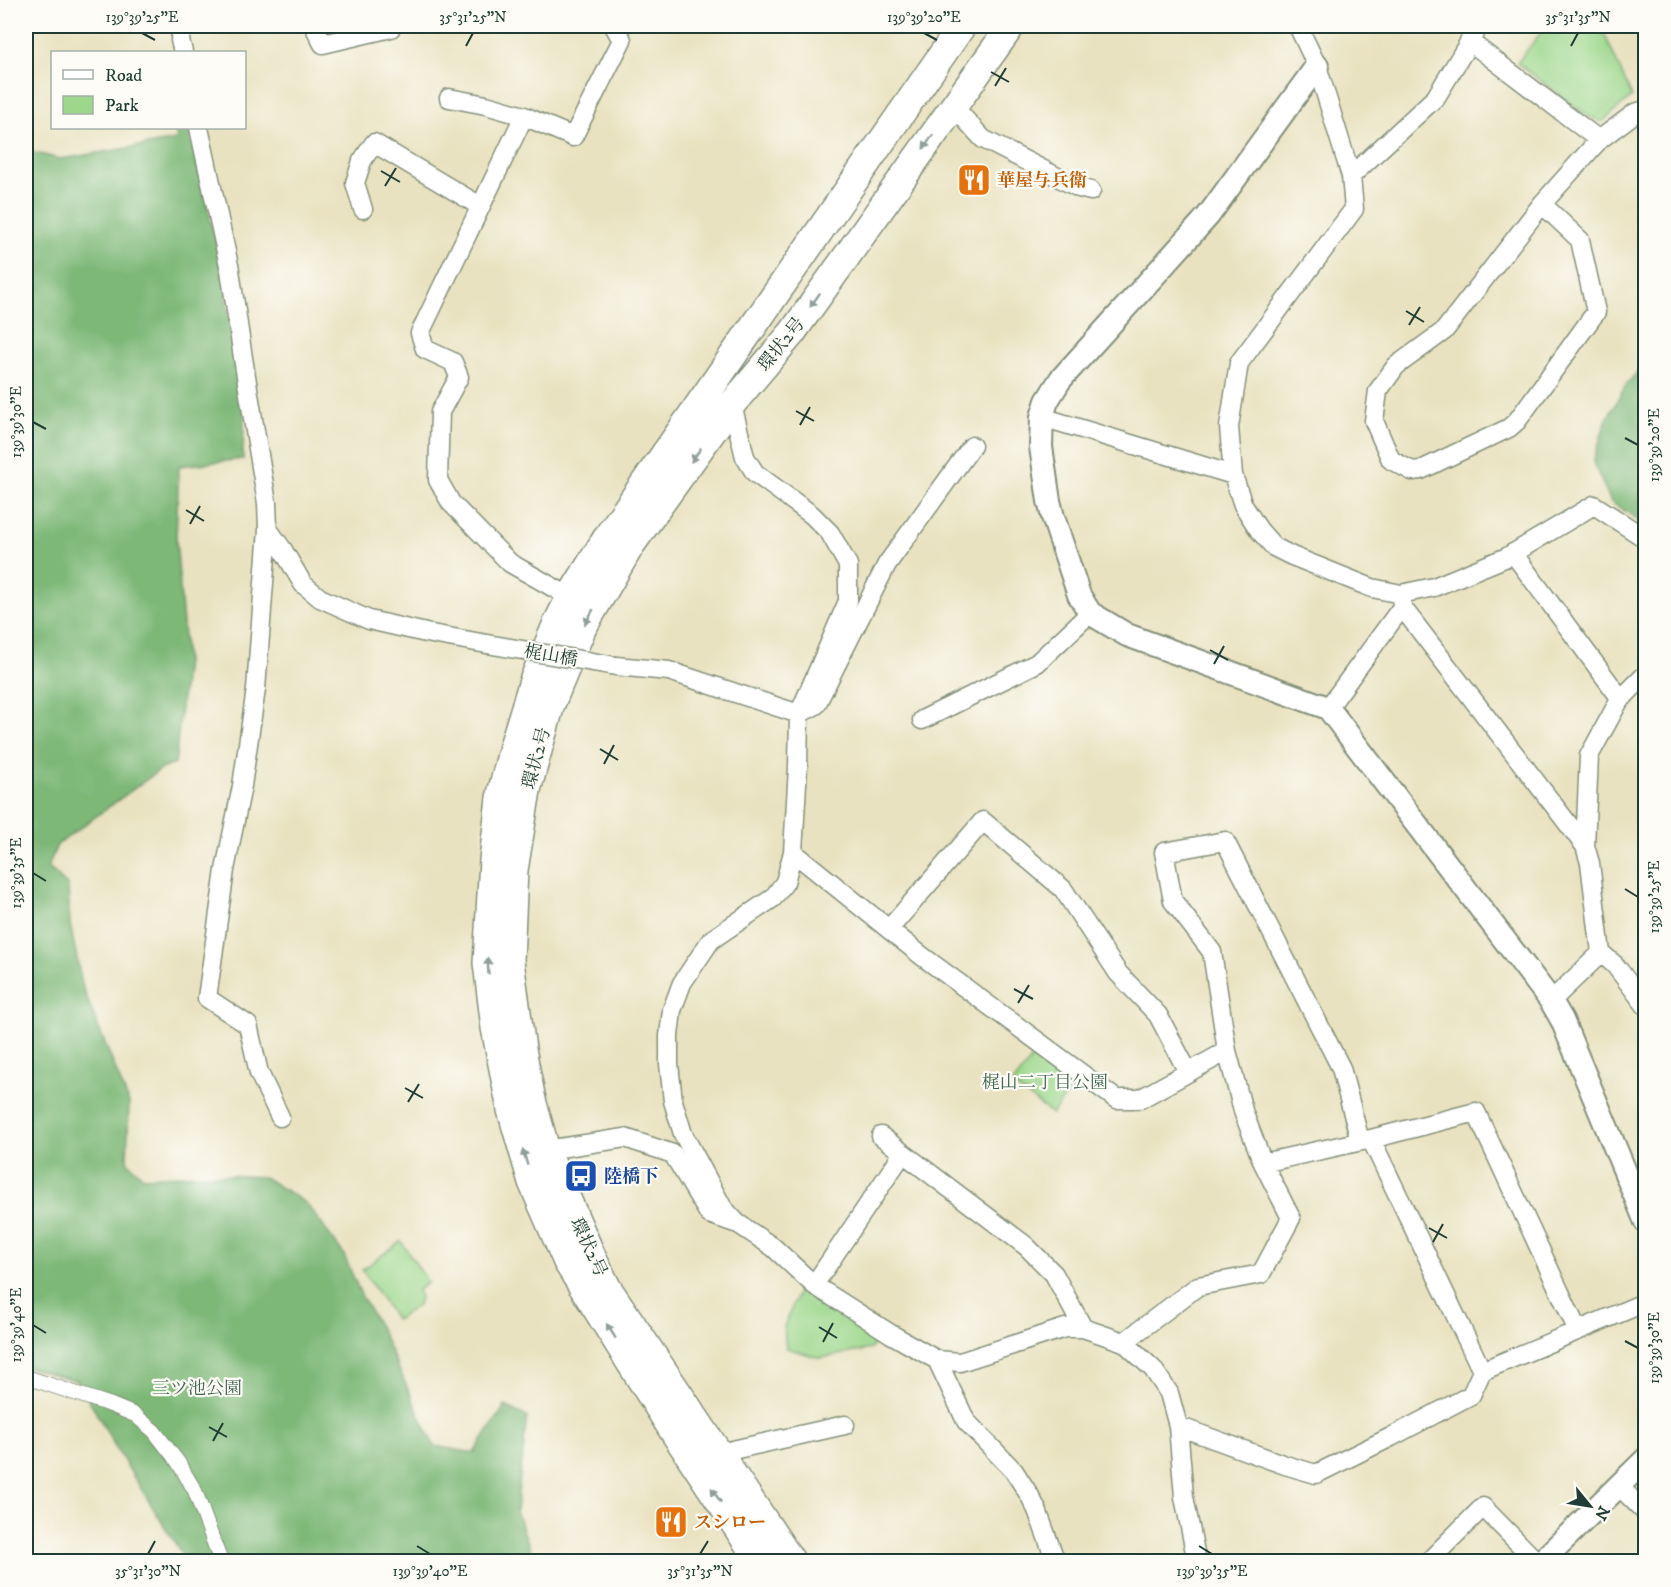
<svg xmlns="http://www.w3.org/2000/svg" width="1671" height="1587" viewBox="0 0 1671 1587" font-family="'IM FELL DW Pica','Noto Serif JP',serif">
<style>
.green{fill:#9cd78b;stroke:#5e8a60;stroke-width:1.5}
.forest{fill:#7db877;stroke:#4e7a56;stroke-width:1.5}
.lines{fill:none;stroke-linecap:round;stroke-linejoin:round}
.pedestrian-casing{stroke:#84907a;stroke-width:16}
.minor-casing{stroke:#84907a;stroke-width:21}
.tertiary-casing{stroke:#84907a;stroke-width:26}
.primary-casing{stroke:#84907a;stroke-width:30}
.pedestrian{stroke:#fff;stroke-width:14}
.minor{stroke:#fff;stroke-width:18}
.tertiary{stroke:#fff;stroke-width:22}
.primary{stroke:#fff;stroke-width:27}
.minor-bridge-casing{stroke:#84907a;stroke-width:21;stroke-linecap:butt}
.minor-bridge{stroke:#fff;stroke-width:18}
.oneway{fill:#8f9e9a}
.ticks{fill:none;stroke:#1f3d34;stroke-width:2}
.labels{text-anchor:middle;stroke-width:4.5;stroke-linejoin:round;paint-order:stroke}
.food-label{font-size:18px;font-weight:bold;fill:#c56008;stroke:#fdfcf7;text-anchor:start}
.street-label{font-size:18px;fill:#1f3d34;stroke:#fdfcf7}
.park-label{font-size:18px;fill:#3e644a;stroke:#fdfcf7}
.transit-label{font-size:18px;font-weight:bold;fill:#164399;stroke:#fdfcf7;text-anchor:start}
.neatline{fill:none;stroke:#1f3d34;stroke-width:2}
.ticks-label{font-size:15px;text-anchor:middle;fill:#1f3d34}
</style>
<rect width="100%" height="100%" fill="#fdfcf7"/>
<filter id="ink" filterUnits="userSpaceOnUse"><feTurbulence type="fractalNoise" baseFrequency=".0167" numOctaves="2"/><feDisplacementMap in="SourceGraphic" scale="12" xChannelSelector="R" yChannelSelector="G"/><feConvolveMatrix kernelMatrix="1 2 1 2 8 2 1 2 1" color-interpolation-filters="sRGB"/></filter>
<filter id="wash" filterUnits="userSpaceOnUse"><feTurbulence type="fractalNoise" baseFrequency=".008" numOctaves="4" result="noise"/><feDisplacementMap in="SourceGraphic" scale="24" xChannelSelector="R" yChannelSelector="G"/><feGaussianBlur stdDeviation="1.35" result="paint"/><feColorMatrix in="noise" values="0 0 0 0 0 0 0 0 0 0 0 0 0 0 0 0 0 1.4 0 .05"/><feComposite in="paint" operator="in"/></filter>
<g filter="url(#wash)">
<rect width="100%" height="100%" fill="#e9e2c0"/>
<!-- green -->
<path class="green" d="M1546,26H1591L1605,35L1632,97L1602,122L1588,116L1517,63Z
M1038,1051L1078,1080L1052,1114L1012,1084Z
M401,1241L428,1282L417,1291L420,1297L418,1305L396,1320L362,1270Z
M799,1290L876,1335L871,1349L820,1358L786,1348L784,1327Z"/>
<!-- forest -->
<path class="forest" d="M175,128H189L222,270L244,416L243,459L179,466L176,539L186,661L175,764L161,769L57,845L48,867L68,886L70,924L83,989L129,1103L127,1161L143,1177L201,1174L264,1177L306,1203L343,1253L362,1297L380,1328L434,1446L474,1453L505,1406L527,1417L516,1511L535,1561H186L119,1453L78,1381L26,1367V151L61,159L177,140Z
M1645,363V524L1611,502L1593,462L1606,421L1626,385Z"/>
</g>
<g filter="url(#ink)">
<g class="lines">
<defs>
<path id="pedestrian" d="M26,1377L111,1405L135,1415L154,1431L178,1462L195,1491L221,1562"/>
<path id="minor" d="M182,26L180,40L183,52
M314,26L323,44L391,28V26
M1298,26L1317,66L1351,176L1354,209L1239,363L1229,427L1233,475L1243,505L1259,530L1274,547L1292,556L1372,588L1401,594L1434,587L1507,557L1594,505L1646,539
M1469,41L1599,140
M449,98L486,105L524,116L573,137L622,40L614,26
M953,106L983,139L1079,188L1091,191
M524,116L420,333L425,349L453,362L459,377L440,412L438,480L451,503L510,563L570,597
M199,128L230,270L243,358L267,503L268,529L256,689L242,786L225,870L207,998L248,1025L259,1073L280,1117
M1351,176L1436,97L1479,26
M1542,204L1580,240L1596,312L1517,421L1509,428L1421,470L1412,471L1391,460L1374,421L1378,391L1396,366L1444,331L1542,204L1599,140L1635,113L1646,110
M363,209L355,183L362,161L374,143L480,206
M732,404L745,457L755,473L812,515L830,533L848,565V601L799,714L798,767L793,852L785,882L773,898L711,940L682,983L672,1010L669,1036V1064L673,1101L683,1134L723,1208L737,1223L773,1247L814,1285L891,1334L937,1360L960,1362L1065,1328H1083L1124,1342L1153,1369L1169,1393L1178,1426L1184,1497L1197,1562
M1042,417L1233,475
M268,529L283,550L303,584L320,598L369,620L426,633L487,644
M1513,553L1621,699
M1401,594L1402,607L1585,846
M616,666L669,671L799,714L816,705L887,564L972,446
M1646,674L1619,701L1589,756L1585,846L1590,863L1601,953L1615,965L1646,1006
M1328,708L1402,607
M922,720L1037,663L1090,613
M793,852L922,956L1116,1099H1140L1227,1051
M889,929L983,821L1063,889L1118,973L1158,1015L1188,1072
M1551,1001L1601,953
M881,1136L903,1153
M1371,1139L1482,1371
M546,1150L625,1138L673,1154L709,1214L735,1223
M1263,1163L1244,1114L1227,1051L1212,952L1173,901L1164,852L1225,841L1341,1068L1360,1141
M814,1285L903,1153L1026,1246L1054,1274L1083,1328
M1124,1342L1198,1286L1261,1274L1291,1218L1263,1163L1371,1139L1476,1112L1578,1331
M937,1360L966,1421L1014,1471L1030,1496L1037,1510L1056,1562
M1178,1426L1285,1465L1316,1474L1391,1437L1471,1395L1482,1371L1646,1302
M719,1453L845,1425
M1619,1486L1646,1513
M1428,1562L1483,1507L1537,1562"/>
<path id="tertiary" d="M1317,66L1208,216L1060,380L1047,401L1042,417L1041,447L1049,501L1053,517L1079,595L1090,613L1127,635L1328,708L1551,1001L1562,1020L1646,1222
M1541,1562L1646,1459"/>
<path id="primary" d="M760,1562L675,1434L567,1262L532,1182L511,1110L495,1028L487,963L493,860L500,798L514,743L533,681L557,623L570,597L609,534L962,26
M792,1562L607,1287L594,1261L546,1150L532,1100L522,1049L510,961L514,870L527,790L551,704L582,629L631,545L732,404L792,333L1011,26"/>
</defs>
<!-- pedestrian casing -->
<use href="#pedestrian" class="pedestrian-casing"/>
<!-- minor casing -->
<use href="#minor" class="minor-casing"/>
<!-- tertiary casing -->
<use href="#tertiary" class="tertiary-casing"/>
<!-- primary casing -->
<use href="#primary" class="primary-casing"/>
<!-- pedestrian -->
<use href="#pedestrian" class="pedestrian"/>
<!-- minor -->
<use href="#minor" class="minor"/>
<!-- tertiary -->
<use href="#tertiary" class="tertiary"/>
<!-- primary -->
<use href="#primary" class="primary"/>
<defs>
<path id="minor-bridge" d="M487,644L616,666"/>
</defs>
<!-- minor-bridge casing -->
<use href="#minor-bridge" class="minor-bridge-casing"/>
<!-- minor-bridge -->
<use href="#minor-bridge" class="minor-bridge"/>
</g>
<!-- one-way arrows -->
<defs><path id="oneway-solid" d="M-6-.8H1V-3.2L6.5 0L1 3.2V.8H-6Z" transform="scale(1.5)"/></defs>
<g class="oneway">
<use href="#oneway-solid" transform="translate(928 142) rotate(125)"/>
<use href="#oneway-solid" transform="translate(815 300) rotate(125)"/>
<use href="#oneway-solid" transform="translate(696 455) rotate(125)"/>
<use href="#oneway-solid" transform="translate(589 617) rotate(120)"/>
<use href="#oneway-solid" transform="translate(488 966) rotate(-93)"/>
<use href="#oneway-solid" transform="translate(525 1157) rotate(-106)"/>
<use href="#oneway-solid" transform="translate(611 1331) rotate(-122)"/>
<use href="#oneway-solid" transform="translate(716 1495) rotate(-124)"/>
</g>
</g>
<!-- ticks -->
<path class="ticks" d="M142,33L155,40M924,33L937,40M466,46L473,33M1571,46L1578,33M991,72L1009,82M995,86L1006,68M381,171L400,182M385,186L396,168M1406,311L1424,322M1409,325L1420,307M796,411L814,421M33,422L46,429M800,425L810,407M1625,438L1638,445M186,510L204,521M190,524L200,506M1210,650L1228,660M1214,664L1224,646M600,749L618,760M604,764L614,745M33,873L46,881M1625,889L1638,897M1014,989L1033,999M1018,1003L1029,985M405,1088L423,1098M408,1102L419,1084M1429,1228L1447,1238M1433,1242L1443,1224M33,1325L46,1333M819,1327L837,1338M1625,1341L1638,1348M823,1342L833,1323M209,1427L227,1437M213,1441L223,1423M417,1546L430,1554M1199,1546L1212,1554M148,1554L155,1541M700,1554L708,1541"/>
<!-- icons -->
<defs>
<symbol id="restaurant-square" viewBox="-11 -11 22 22"><rect x="-9" y="-9" width="18" height="18" rx="4" fill="#e8710a" stroke="#fdfcf7"/><path d="M-5-6h1v4h1v-4h1v4h1v-4h1v5L-1.5 .5V6h-2V.5L-5-1ZM5-6V6H3V1.5H1.5Q1.5-4 5-6Z" fill="#fff"/></symbol>
<symbol id="bus-square" viewBox="-11 -11 22 22"><rect x="-9" y="-9" width="18" height="18" rx="4" fill="#1a4fb4" stroke="#fdfcf7"/><path d="M-5-6H5V4H4V6H2V4H-2V6H-4V4H-5ZM-3.5-4V0h7V-4ZM-3.5 1.2v1.5H-2V1.2ZM2 1.2v1.5H3.5V1.2Z" fill="#fff"/></symbol>
</defs>
<g fill-rule="evenodd">
<use href="#restaurant-square" x="955" y="161" width="38" height="38"/>
<use href="#bus-square" x="562" y="1157" width="38" height="38"/>
<use href="#restaurant-square" x="652" y="1503" width="38" height="38"/>
</g>
<g class="labels">
<!-- food labels -->
<g class="food-label">
<text x="997" y="186">華屋与兵衛</text>
<text x="694" y="1528">スシロー</text>
</g>
<!-- street labels -->
<g class="street-label">
<text transform="translate(781 344) rotate(-51)" y="6">環状2号</text>
<text transform="translate(551 655) rotate(10)" y="6">梶山橋</text>
<text transform="translate(536 758) rotate(-75)" y="6">環状2号</text>
<text transform="translate(589 1247) rotate(65)" y="6">環状2号</text>
</g>
<!-- park labels -->
<g class="park-label">
<text x="1045" y="1088">梶山二丁目公園</text>
<text x="197" y="1394">三ツ池公園</text>
</g>
<!-- transit labels -->
<g class="transit-label">
<text x="604" y="1182">陸橋下</text>
</g>
</g>
<!-- margin -->
<rect width="1671" height="1587" fill="none" stroke="#fdfcf7" stroke-width="66"/>
<!-- legend -->
<rect x="51" y="51" width="195" height="78" fill="#fdfcf7" stroke="#a4b0a9" stroke-width="1.5"/>
<rect x="63" y="70" width="30" height="9" fill="#ffffff" stroke="#a4b0a9" stroke-width="1.5"/>
<text x="105" y="81" font-size="18" fill="#1f3d34">Road</text>
<rect x="63" y="96" width="30" height="18" fill="#9cd78b" stroke="#a4b0a9" stroke-width="1.5"/>
<text x="105" y="111" font-size="18" fill="#1f3d34">Park</text>
<!-- north arrow -->
<g transform="translate(1590 1506) rotate(120)" stroke="#fdfcf7" stroke-width="4.5" paint-order="stroke">
<path d="M0-4.5L10 22L0 15L-10 22Z" fill="#1f3d34"/>
<text y="-9" font-size="16" font-weight="bold" text-anchor="middle" fill="#1f3d34">N</text>
</g>
<rect x="33" y="33" width="1605" height="1521" class="neatline"/>
<g class="ticks-label">
<text x="142" y="22">139°39'25"E</text>
<text x="473" y="22">35°31'25"N</text>
<text x="924" y="22">139°39'20"E</text>
<text x="1578" y="22">35°31'35"N</text>
<text transform="translate(16 422) rotate(-90)" y="5">139°39'30"E</text>
<text transform="translate(1654 445) rotate(-90)" y="5">139°39'20"E</text>
<text transform="translate(16 873) rotate(-90)" y="5">139°39'35"E</text>
<text transform="translate(1654 897) rotate(-90)" y="5">139°39'25"E</text>
<text transform="translate(16 1325) rotate(-90)" y="5">139°39'40"E</text>
<text transform="translate(1654 1348) rotate(-90)" y="5">139°39'30"E</text>
<text x="148" y="1576">35°31'30"N</text>
<text x="430" y="1576">139°39'40"E</text>
<text x="700" y="1576">35°31'35"N</text>
<text x="1212" y="1576">139°39'35"E</text>
</g>
</svg>
